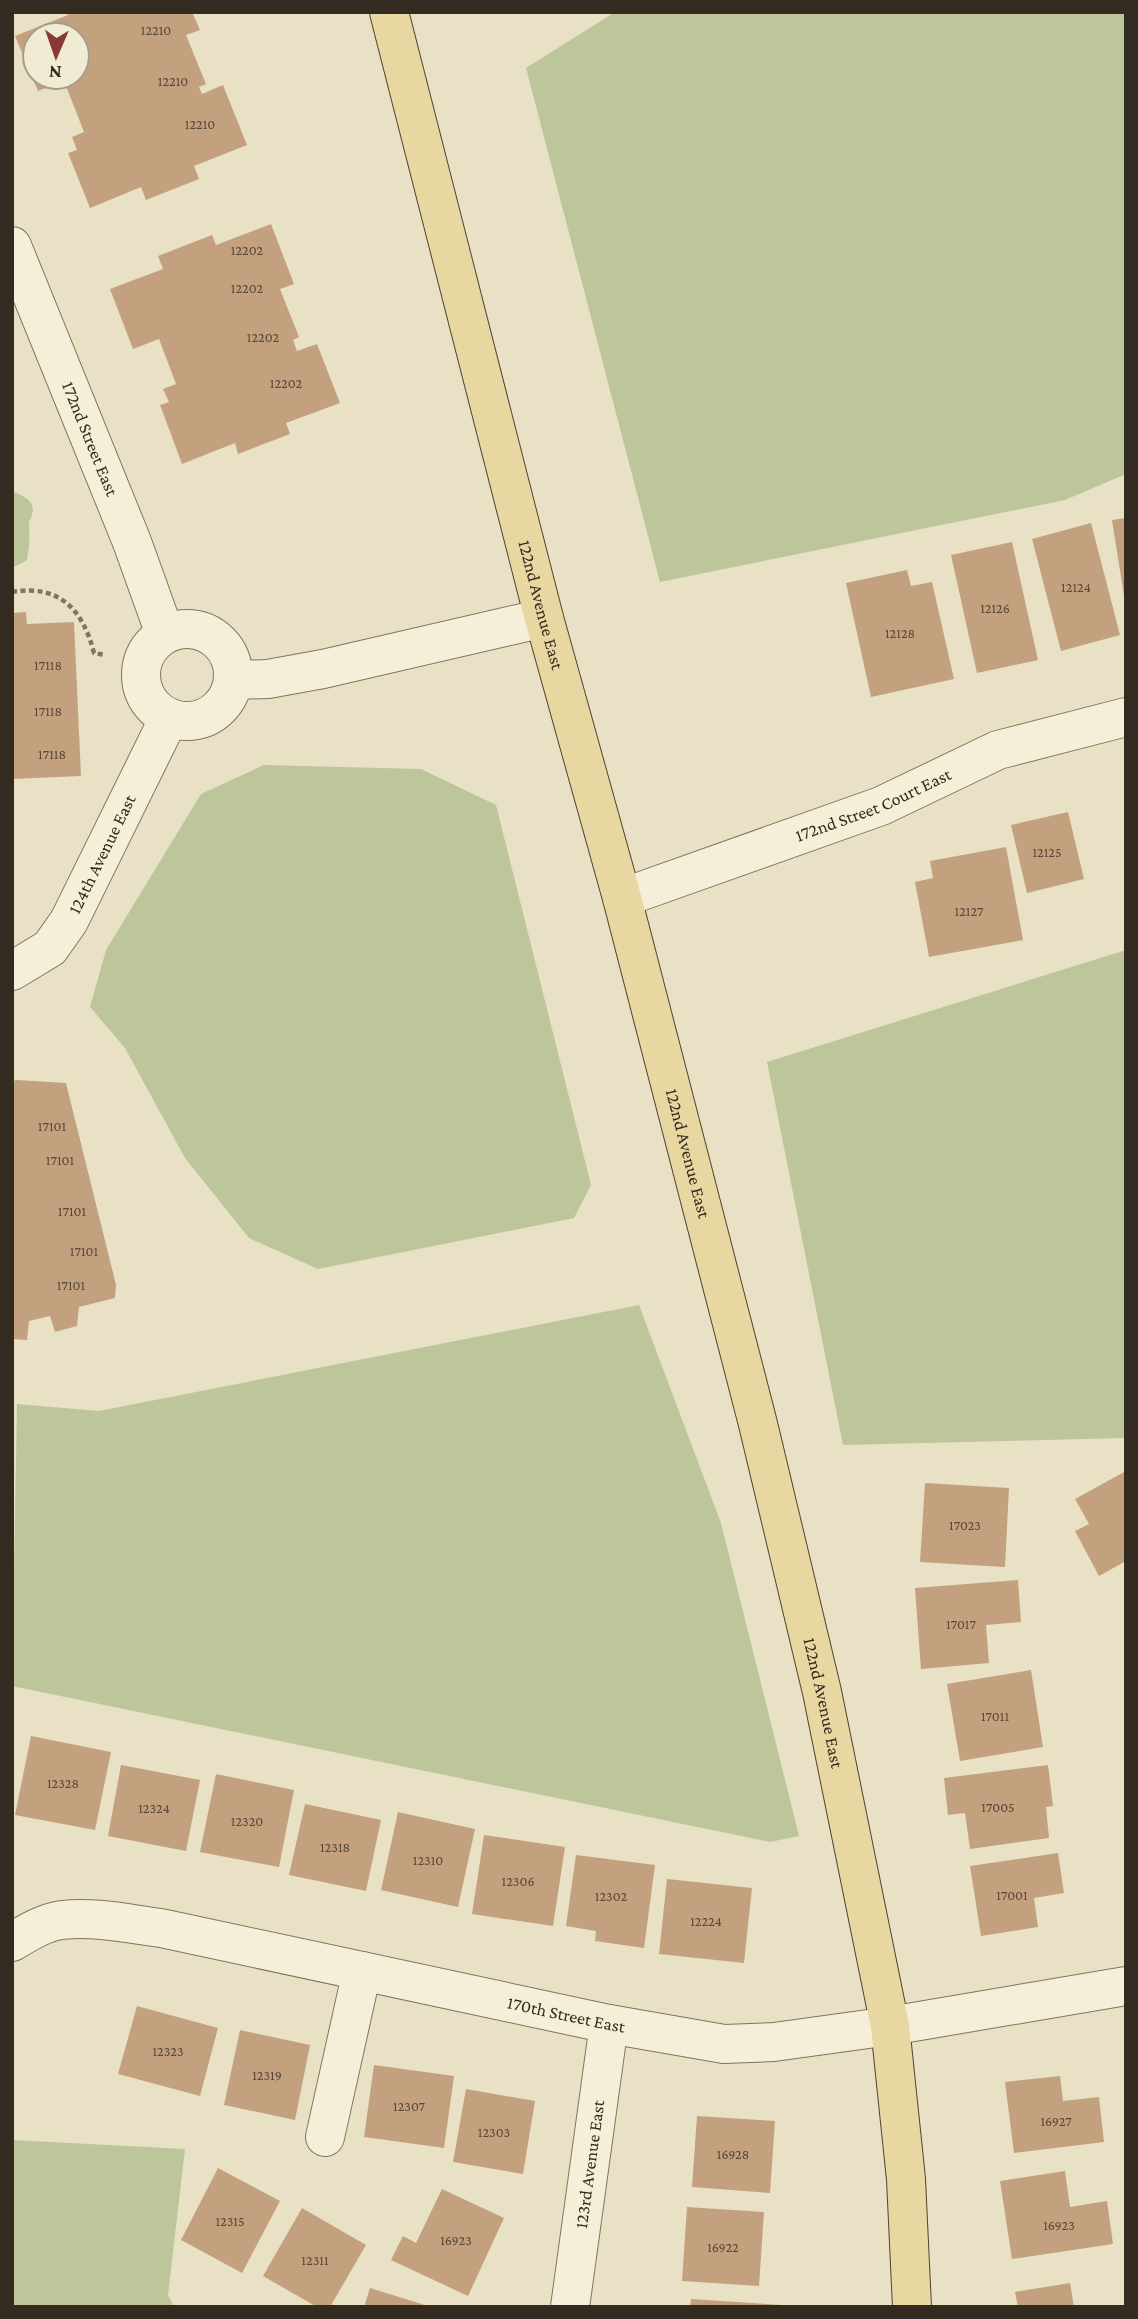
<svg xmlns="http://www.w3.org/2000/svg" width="1138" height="2319" viewBox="0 0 1138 2319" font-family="'Crimson Pro',serif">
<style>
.green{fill:#bdc69b}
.building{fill:#c3a17f;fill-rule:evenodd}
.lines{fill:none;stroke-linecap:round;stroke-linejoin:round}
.minor-casing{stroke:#82745d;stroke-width:40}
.major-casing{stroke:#504231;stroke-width:40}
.path{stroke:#82745d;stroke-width:4.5;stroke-dasharray:5 3.5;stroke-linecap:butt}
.minor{stroke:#f5eed8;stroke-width:38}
.major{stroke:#e8d7a1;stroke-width:38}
.labels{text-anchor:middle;stroke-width:5;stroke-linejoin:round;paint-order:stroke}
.number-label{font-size:14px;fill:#584838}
.street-label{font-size:18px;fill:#342b20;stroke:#f1ebd4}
</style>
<rect width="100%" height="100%" fill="#e9e1c5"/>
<!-- green -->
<path class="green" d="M615,12H1126V474L1065,500L660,582L526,68Z
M13,492C24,496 36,501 32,515C30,523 28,518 29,526C30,538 29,548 27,560L12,568Z
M264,765L421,769L496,805L591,1185L574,1218L318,1269L249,1238L185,1158L125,1048L90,1007L106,950L201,794Z
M1126,950V1438L843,1445L767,1062Z
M639,1305L721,1523L799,1836L770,1842L12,1686L17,1404L99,1411Z
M12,2140L185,2149L168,2295L174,2307H12Z"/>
<!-- building -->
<path class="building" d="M67,12H192L200,30L186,35L206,84L199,87L202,94L223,85L247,145L194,166L199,179L146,200L141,187L90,208L68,153L77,150L72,137L84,132L64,81L38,91L15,36L68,15ZM35,35H77V77H35Z
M271,224L294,284L280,289L299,337L293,340L297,351L317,344L340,403L286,423L290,434L238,454L235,443L182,464L160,405L169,402L163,389L176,384L159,339L133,349L110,289L163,269L158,256L212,235L216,245Z
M1126,518V596H1124L1112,520Z
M1091,523L1120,635L1061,651L1032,539Z
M1012,542L1038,660L977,673L951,555Z
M907,570L911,586L932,582L954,679L871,697L846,583Z
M26,612L27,624L74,622L81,776L12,779V613Z
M1068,812L1084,879L1027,893L1011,825Z
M1006,847L1023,940L929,957L915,882L933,878L930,861Z
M17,1080L66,1083L116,1285L115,1298L79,1307L77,1326L55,1332L50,1316L29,1321L27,1340L12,1339V1081Z
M1126,1471V1561L1099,1576L1075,1531L1089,1524L1075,1499Z
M925,1483L1009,1488L1005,1567L920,1562Z
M1018,1580L1021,1622L986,1625L989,1663L921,1669L915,1588Z
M1031,1670L1043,1747L960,1761L947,1684Z
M31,1736L111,1752L95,1830L15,1815Z
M121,1765L200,1780L186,1851L108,1836Z
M1048,1765L1053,1806L1046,1807L1049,1838L970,1849L965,1813L948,1815L944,1778Z
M216,1774L294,1790L279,1867L200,1852Z
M305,1804L381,1820L366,1891L289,1875Z
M398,1812L475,1829L458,1907L381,1890Z
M484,1835L565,1847L553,1926L472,1914Z
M1058,1853L1064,1893L1034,1898L1038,1927L981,1936L970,1866Z
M576,1855L655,1865L644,1948L595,1941L596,1931L566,1926Z
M667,1879L752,1888L744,1963L659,1954Z
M137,2006L218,2028L200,2096L118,2074Z
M240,2030L310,2045L295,2120L224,2105Z
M374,2065L454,2076L444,2148L364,2137Z
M1060,2076L1063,2101L1099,2097L1104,2142L1014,2153L1005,2082Z
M466,2089L535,2101L523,2174L453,2162Z
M697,2116L775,2121L770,2193L692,2187Z
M218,2168L280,2201L242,2273L181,2240Z
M1065,2171L1070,2207L1107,2201L1113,2244L1012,2259L1000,2181Z
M442,2189L504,2218L468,2296L391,2260L403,2236L416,2243Z
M687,2207L764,2212L759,2286L682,2281Z
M302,2208L366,2245L330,2307H317L263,2276Z
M1070,2283L1074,2307H1018L1015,2292Z
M370,2288L428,2306V2307H364Z
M691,2299L782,2305V2307H690Z"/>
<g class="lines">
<defs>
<g id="minor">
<path id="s1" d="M12,246L132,542L165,634"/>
<circle cx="187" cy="675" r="46"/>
<path d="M233,680L268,679L323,669L544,618"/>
<path id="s2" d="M622,898L881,806L998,750L1126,717"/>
<path id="s3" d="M12,971L50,948L69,921L169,718"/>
<path id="s4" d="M12,1942C27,1933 45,1922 62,1920C94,1916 129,1924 161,1928L609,2024L724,2044L774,2042L890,2026L1126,1986"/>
<path d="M325,2137L362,1971"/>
<path id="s5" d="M570,2307L609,2024"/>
</g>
<g id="major">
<path id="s6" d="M389,12L544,618L622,898L758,1424L822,1692L890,2026L906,2179L912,2307"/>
</g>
</defs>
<!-- minor casing -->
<use href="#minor" class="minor-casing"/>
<!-- major casing -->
<use href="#major" class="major-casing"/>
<!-- path -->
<path class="path" d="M12,592C60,584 83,610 94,653L105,655"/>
<!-- minor -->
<use href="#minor" class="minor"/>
<!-- major -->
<use href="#major" class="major"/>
</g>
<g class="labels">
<!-- number labels -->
<g class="number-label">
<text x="156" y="35">12210</text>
<text x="173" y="86">12210</text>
<text x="200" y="129">12210</text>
<text x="247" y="255">12202</text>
<text x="247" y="293">12202</text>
<text x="263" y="342">12202</text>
<text x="286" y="388">12202</text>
<text x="1076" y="592">12124</text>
<text x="995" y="613">12126</text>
<text x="900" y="638">12128</text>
<text x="48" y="670">17118</text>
<text x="48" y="716">17118</text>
<text x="52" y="759">17118</text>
<text x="1047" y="857">12125</text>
<text x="969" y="916">12127</text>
<text x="52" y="1131">17101</text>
<text x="60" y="1165">17101</text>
<text x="72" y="1216">17101</text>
<text x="84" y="1256">17101</text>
<text x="71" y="1290">17101</text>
<text x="965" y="1530">17023</text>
<text x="961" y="1629">17017</text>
<text x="995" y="1721">17011</text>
<text x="63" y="1788">12328</text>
<text x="998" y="1812">17005</text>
<text x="154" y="1813">12324</text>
<text x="247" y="1826">12320</text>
<text x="335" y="1852">12318</text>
<text x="428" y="1865">12310</text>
<text x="518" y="1886">12306</text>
<text x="1012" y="1900">17001</text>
<text x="611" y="1901">12302</text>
<text x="706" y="1926">12224</text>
<text x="168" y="2056">12323</text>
<text x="267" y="2080">12319</text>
<text x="409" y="2111">12307</text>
<text x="1056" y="2126">16927</text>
<text x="494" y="2137">12303</text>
<text x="733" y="2159">16928</text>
<text x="230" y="2226">12315</text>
<text x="1059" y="2230">16923</text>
<text x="456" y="2245">16923</text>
<text x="723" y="2252">16922</text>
<text x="315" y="2265">12311</text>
</g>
<!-- street labels -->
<g class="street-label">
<text dy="6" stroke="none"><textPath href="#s1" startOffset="208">172nd Street East</textPath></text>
<text dy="6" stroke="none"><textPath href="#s6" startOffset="612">122nd Avenue East</textPath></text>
<text dy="6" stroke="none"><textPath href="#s2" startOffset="268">172nd Street Court East</textPath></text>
<text dy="6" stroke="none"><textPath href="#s3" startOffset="152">124th Avenue East</textPath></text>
<text dy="6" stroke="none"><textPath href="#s6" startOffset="1180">122nd Avenue East</textPath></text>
<text dy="6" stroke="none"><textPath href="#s6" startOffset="1746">122nd Avenue East</textPath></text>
<text dy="6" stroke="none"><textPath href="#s4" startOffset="569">170th Street East</textPath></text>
<text dy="6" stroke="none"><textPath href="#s5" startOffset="144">123rd Avenue East</textPath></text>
</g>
</g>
<!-- border -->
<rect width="1138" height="2319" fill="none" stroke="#342b20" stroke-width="28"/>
<!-- north arrow -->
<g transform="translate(56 56) rotate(182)"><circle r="33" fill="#f1ebd4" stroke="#a59e8c" stroke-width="2"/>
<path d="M0-5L12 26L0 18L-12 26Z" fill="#8a3a34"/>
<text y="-10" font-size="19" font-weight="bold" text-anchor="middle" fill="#342b20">N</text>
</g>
</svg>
